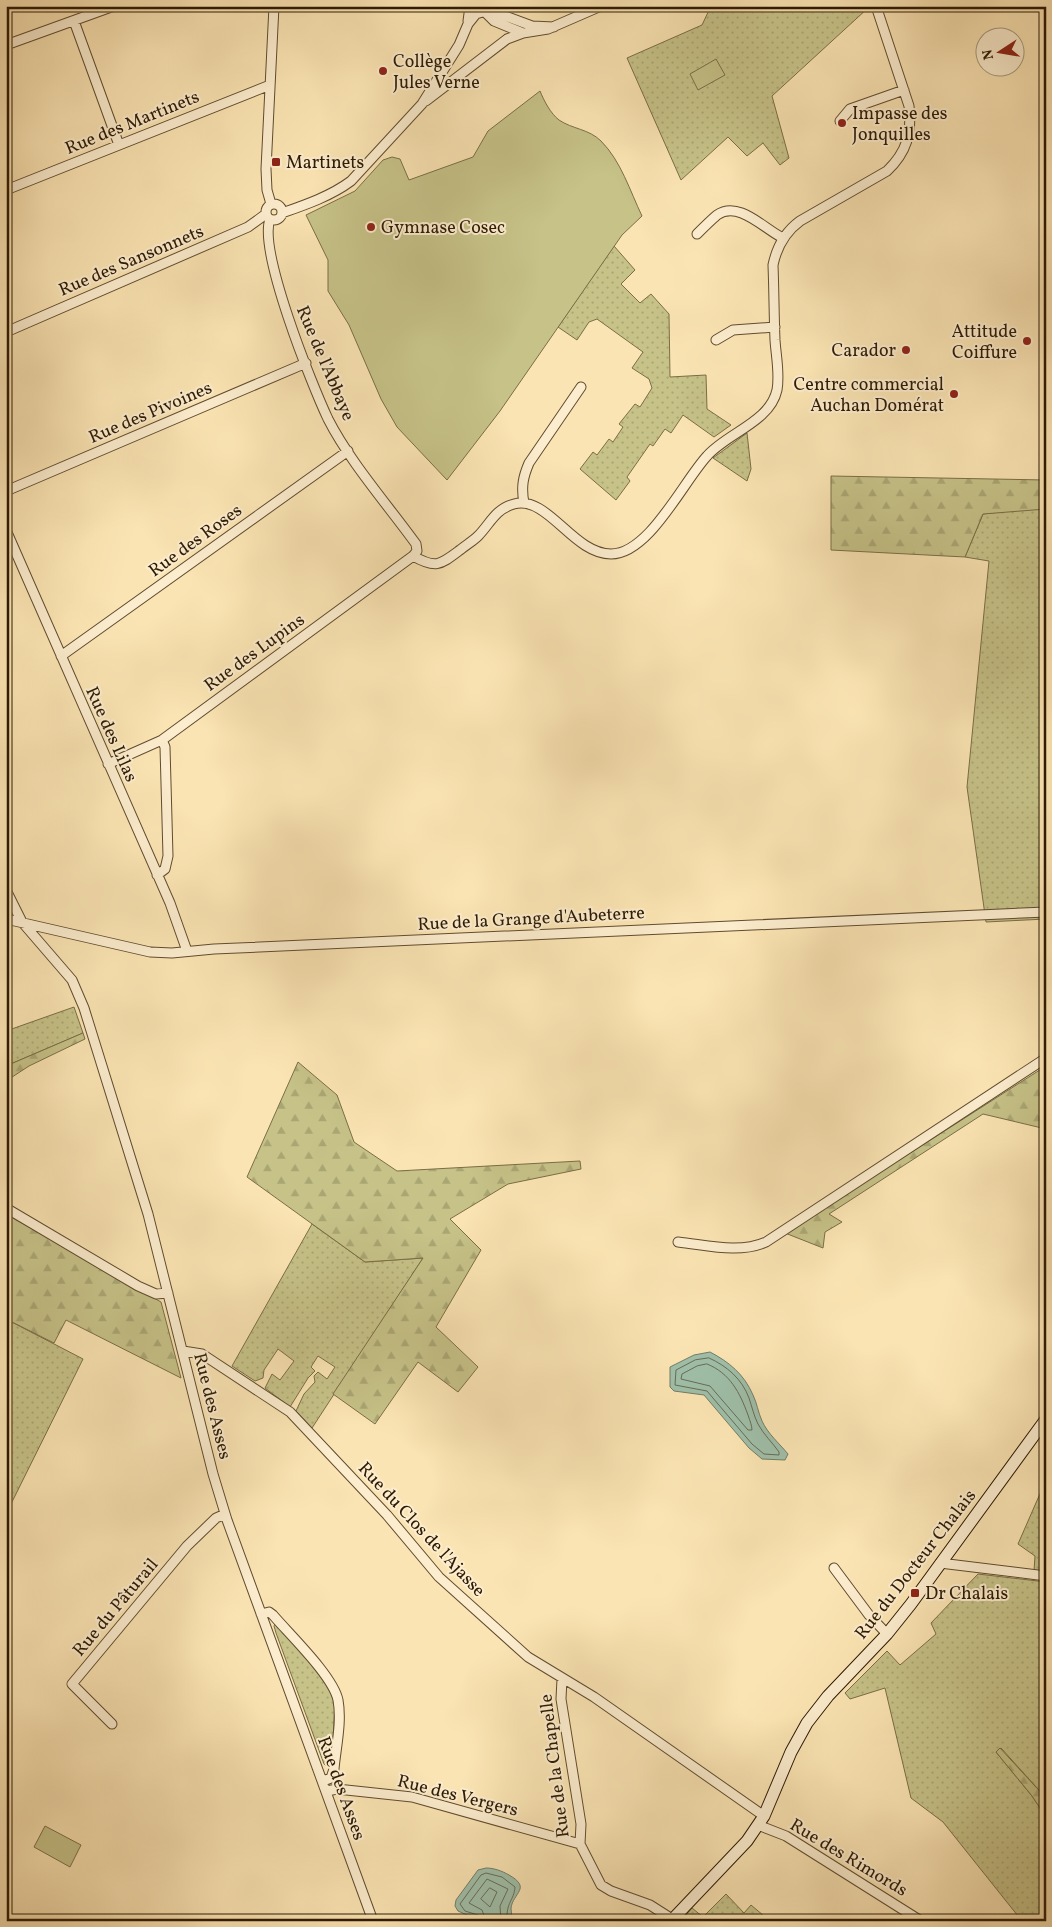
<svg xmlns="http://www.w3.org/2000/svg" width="1052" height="1927" viewBox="0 0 1052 1927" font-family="Vollkorn,serif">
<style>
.green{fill:url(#green-dots);stroke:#7a6e46}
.forest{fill:url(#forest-firs);stroke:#7a6e46}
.pitch{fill:#c6c288;stroke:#7a6e46}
.water{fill:#9fbfa9;stroke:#717d67}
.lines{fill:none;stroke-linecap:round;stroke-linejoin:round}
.shore{stroke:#666c56;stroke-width:1}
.minor-casing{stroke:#604c30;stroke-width:11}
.secondary-casing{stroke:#2d1a04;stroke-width:13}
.minor{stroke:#fcedce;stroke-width:9}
.secondary{stroke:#fcedce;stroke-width:11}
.poi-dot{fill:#8f2418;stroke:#fcedce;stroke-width:2}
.labels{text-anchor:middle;stroke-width:4;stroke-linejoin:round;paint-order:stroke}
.poi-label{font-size:18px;fill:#2d1a04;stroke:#fcedce;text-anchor:start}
.street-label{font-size:18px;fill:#2d1a04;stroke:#fcedce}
</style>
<defs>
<pattern id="green-dots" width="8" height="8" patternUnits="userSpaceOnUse" patternTransform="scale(1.25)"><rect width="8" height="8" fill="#c6c288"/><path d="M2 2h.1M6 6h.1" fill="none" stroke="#aaa674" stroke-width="1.8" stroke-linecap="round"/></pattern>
<pattern id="forest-firs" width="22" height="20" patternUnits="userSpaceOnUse" patternTransform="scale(1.25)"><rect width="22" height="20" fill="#c6c288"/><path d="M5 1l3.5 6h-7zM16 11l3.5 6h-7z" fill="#aaa674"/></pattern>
</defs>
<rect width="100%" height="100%" fill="#fbe4b3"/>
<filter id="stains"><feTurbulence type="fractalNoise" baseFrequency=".004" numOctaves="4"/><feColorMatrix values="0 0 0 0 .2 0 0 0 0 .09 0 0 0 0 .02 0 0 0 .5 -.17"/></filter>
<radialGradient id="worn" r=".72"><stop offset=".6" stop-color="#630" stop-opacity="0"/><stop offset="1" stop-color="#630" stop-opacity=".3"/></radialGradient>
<!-- green -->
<path class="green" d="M711,6L868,8L772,96L789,158L780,165L763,143L747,156L728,137L681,180L627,58L702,25Z
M614,246L635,270L621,284L640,303L651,294L669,314L670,377L706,375L707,409L731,425L714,437L683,415L671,433L665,429L653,446L650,444L627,477L630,481L616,500L580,469L593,452L597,455L609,439L613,442L623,427L619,424L635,404L640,407L652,388L649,379L632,368L643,352L597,319L589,322L577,340L558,327Z
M747,433L751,469L747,481L713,458Z
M1046,507V919L986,922L967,787L989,561L965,557L983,514Z
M74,1007L83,1033L6,1066V1031Z
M312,1224L365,1262L423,1258L312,1428L296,1411L304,1394L315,1382L314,1376L318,1372L327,1379L335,1367L318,1356L311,1367L315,1371L308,1378L290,1407L265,1388L272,1374L280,1380L294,1361L278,1349L264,1370L263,1378L255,1381L232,1366Z
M6,1319L83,1359L6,1514Z
M1046,1480V1572L1034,1571L1035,1556L1018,1544Z
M978,1574L1046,1582V1798L1001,1748L996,1752L1032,1796L1046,1817V1921H1015L1018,1916L943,1822L911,1798L885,1688L850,1699L845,1693L887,1651L900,1665L936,1634L931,1623Z
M276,1622L322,1676L335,1700L332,1763L327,1767L324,1764L276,1633L274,1626Z
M726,1894L744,1913L751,1905L770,1921H681L692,1908L703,1917Z"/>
<!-- forest -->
<path class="forest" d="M831,476L1046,480V509L983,514L965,557L831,550Z
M83,1033L85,1039L29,1066L6,1081V1066Z
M298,1062L337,1095L354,1142L397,1171L580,1161L581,1169L508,1184L450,1219L481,1250L436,1327L478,1367L458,1392L418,1362L375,1424L333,1394L423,1258L365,1262L247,1177Z
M1046,1066V1129L983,1114L829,1214L842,1222L825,1232L823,1248L785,1233Z
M6,1214L161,1302L181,1378L66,1320L54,1343L6,1319Z
M1000,1748L1046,1798V1817L1032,1796L996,1752Z"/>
<!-- pitch -->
<path class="pitch" d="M716,59L725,75L698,90L690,74Z
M540,91C544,101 551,114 559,120C572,129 589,129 601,141C621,161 630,191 642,216L622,235L500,411L447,480L397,427L381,399L349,325L328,291V260L306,215L355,191L383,160L392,157L400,159L409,180L473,157L488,131Z
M45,1826L81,1845L70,1867L34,1847Z"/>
<!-- water -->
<path class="water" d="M710,1352C729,1362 744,1374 753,1395C757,1403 758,1412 762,1421C768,1434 779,1443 788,1454L785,1460L762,1459L749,1448L704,1395L674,1391L670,1387V1367L694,1355Z
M486,1868C494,1868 502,1871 509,1875C532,1888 513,1893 511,1908C511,1912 512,1917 512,1921H480L458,1911L455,1906L456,1900L478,1870Z"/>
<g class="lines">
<!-- shore -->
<path class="shore" d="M709,1358C727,1366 742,1379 749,1398C752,1407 754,1416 758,1424C764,1435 772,1442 779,1452V1455L764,1454L752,1444L707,1391L675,1385L676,1370L695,1360Z
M707,1364C730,1373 740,1393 748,1415C750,1421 752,1426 752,1430H748L710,1386L681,1379L682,1374L697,1366Z
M490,1888L497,1892L490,1907L481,1899Z
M480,1921L478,1915L465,1911L460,1904L481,1875L486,1873L502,1877L515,1887C514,1901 506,1901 507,1921
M486,1921L482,1910L469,1903L487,1879L508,1889L500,1906L501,1921"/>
<defs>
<path id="minor" d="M482,9L494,21L523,33
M74,21L119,145
M468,21L470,6
M6,45L114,6
M426,101L507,39L523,33L548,29L601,6
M840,121L850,109L904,90
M6,190L270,85
M271,204L267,190L266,169L274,6
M266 212a8 8 0 1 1 16 0a8 8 0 1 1-16 0Z
M282,213C305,205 331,196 351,181L422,104L459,45L468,24L476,14L489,10L532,26L554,27
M697,234C703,228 710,221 717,215C739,200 764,229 783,238
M6,332L248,227L266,214
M716,340L733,330L775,327
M6,491L306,363
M524,503C521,487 523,477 529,463L581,387
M6,530L170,903L187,951
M413,556C436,569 440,565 460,550C466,545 473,541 478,536C490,524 495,509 514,504C548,495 573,554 611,554C649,554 683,482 707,456C727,433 770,422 777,390C780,374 776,356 775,340C774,315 774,290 773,265C777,246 785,232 800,221L887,171C907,152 912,133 909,106L876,6
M61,656L348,451
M108,764L162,740L413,556L417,551L416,544C387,504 350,462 328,419C312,385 258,251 270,219
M157,875L165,869L168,856L165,747L162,740
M6,890L22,922L72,980L84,1008L148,1214L213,1474L227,1520L373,1921
M6,919L150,952L172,953L214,949L1046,912
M6,1208L138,1286L156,1294L168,1293
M678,1242C707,1245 739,1254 766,1242L1046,1058
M183,1351L202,1354L290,1412L387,1515L439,1577L528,1657L594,1697L764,1816
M940,1563L1046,1576
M834,1568L869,1615L887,1634
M261,1614L269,1612L273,1615C290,1635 333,1676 338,1700C342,1722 336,1747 334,1769L331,1778L323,1781
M562,1679L561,1699L581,1824L580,1844L601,1885L611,1891L650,1905L672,1919
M112,1724L72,1684L187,1546L216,1518L225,1514
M327,1791L337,1789L412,1797L580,1844
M758,1825L786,1836L921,1921"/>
<path id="secondary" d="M671,1921L747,1841L764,1816L791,1752L807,1723L828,1696L887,1634L911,1604L1046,1419"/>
</defs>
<!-- minor casing -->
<use href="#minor" class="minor-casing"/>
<!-- secondary casing -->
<use href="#secondary" class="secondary-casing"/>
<!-- minor -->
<use href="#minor" class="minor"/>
<!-- secondary -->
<use href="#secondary" class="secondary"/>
</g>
<!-- markers -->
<g class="poi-dot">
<circle cx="383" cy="71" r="5"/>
<circle cx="842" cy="123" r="5"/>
<rect x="271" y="157" width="10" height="10" rx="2.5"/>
<circle cx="371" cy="227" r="5"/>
<circle cx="1027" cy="341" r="5"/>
<circle cx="906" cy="350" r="5"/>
<circle cx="954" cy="394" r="5"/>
<rect x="910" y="1588" width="10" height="10" rx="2.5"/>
</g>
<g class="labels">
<!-- poi labels -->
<g class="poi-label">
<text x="393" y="67">Collège<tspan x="393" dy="21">Jules Verne</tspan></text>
<text x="852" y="119">Impasse des<tspan x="852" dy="21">Jonquilles</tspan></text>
<text x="286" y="168">Martinets</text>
<text x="381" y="233">Gymnase Cosec</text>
<text x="1017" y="337" text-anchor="end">Attitude<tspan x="1017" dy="21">Coiffure</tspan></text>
<text x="896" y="356" text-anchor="end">Carador</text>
<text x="944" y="390" text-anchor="end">Centre commercial<tspan x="944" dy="21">Auchan Domérat</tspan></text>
<text x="925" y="1599">Dr Chalais</text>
</g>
<!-- street labels -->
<g class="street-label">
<text transform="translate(132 122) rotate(-22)" y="6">Rue des Martinets</text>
<text transform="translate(131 260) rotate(-23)" y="6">Rue des Sansonnets</text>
<text transform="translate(326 363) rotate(67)" y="6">Rue de l'Abbaye</text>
<text transform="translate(150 412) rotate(-23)" y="6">Rue des Pivoines</text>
<text transform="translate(195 540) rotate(-36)" y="6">Rue des Roses</text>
<text transform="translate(254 652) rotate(-36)" y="6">Rue des Lupins</text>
<text transform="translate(112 734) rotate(66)" y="6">Rue des Lilas</text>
<text transform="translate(531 918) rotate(-3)" y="6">Rue de la Grange d'Aubeterre</text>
<text transform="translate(213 1406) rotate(76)" y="6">Rue des Asses</text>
<text transform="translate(422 1529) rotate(47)" y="6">Rue du Clos de l'Ajasse</text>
<text transform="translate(915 1564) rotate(-52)" y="6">Rue du Docteur Chalais</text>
<text transform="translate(115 1607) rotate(-50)" y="6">Rue du Pâturail</text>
<text transform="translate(554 1766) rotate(-97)" y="6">Rue de la Chapelle</text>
<text transform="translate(342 1788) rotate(70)" y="6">Rue des Asses</text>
<text transform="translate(458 1795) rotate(14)" y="6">Rue des Vergers</text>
<text transform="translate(849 1857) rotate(31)" y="6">Rue des Rimords</text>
</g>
</g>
<!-- margin -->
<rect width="1052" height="1927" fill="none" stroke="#fbe4b3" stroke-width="25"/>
<rect x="8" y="8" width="1037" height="1912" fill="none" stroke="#2d1a04" stroke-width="2.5"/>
<rect x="12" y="12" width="1027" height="1902" fill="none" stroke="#2d1a04"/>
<!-- north arrow -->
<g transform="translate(1000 52) rotate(258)"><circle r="24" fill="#fcedce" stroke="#a9997d"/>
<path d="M0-4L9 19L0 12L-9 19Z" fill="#8f2418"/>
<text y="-8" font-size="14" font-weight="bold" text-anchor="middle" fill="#2d1a04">N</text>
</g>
<rect width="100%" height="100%" filter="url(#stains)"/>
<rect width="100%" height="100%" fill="url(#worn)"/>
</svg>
